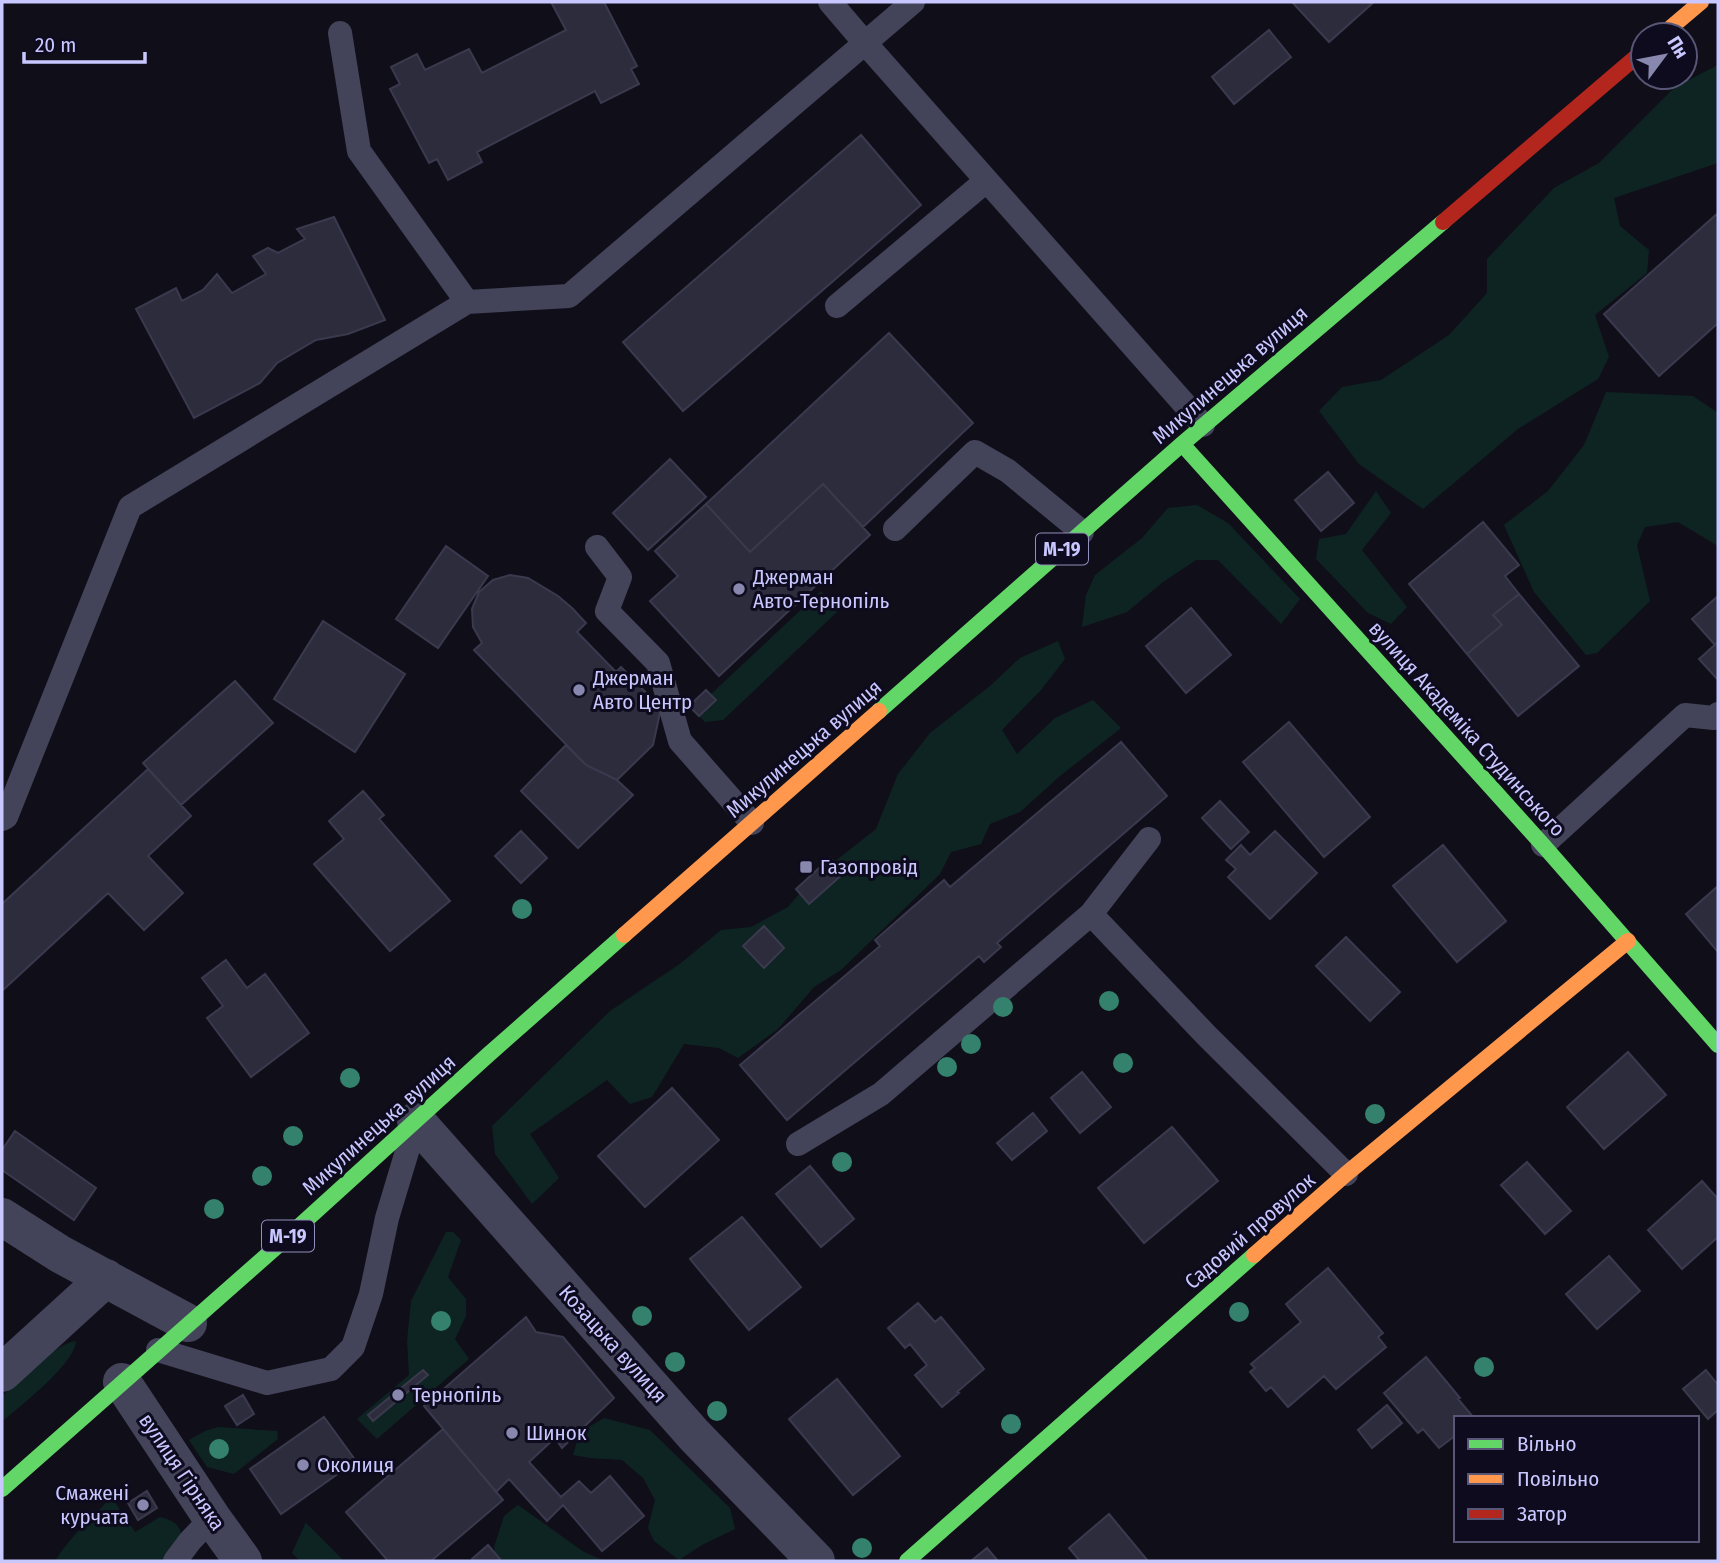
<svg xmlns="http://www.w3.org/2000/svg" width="1720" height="1563" viewBox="0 0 1720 1563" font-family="'Fira Sans Condensed',sans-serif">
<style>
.green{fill:#0e2423}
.building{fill:#2d2c3c;stroke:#3b394e;stroke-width:2}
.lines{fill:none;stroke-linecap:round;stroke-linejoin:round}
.lane{stroke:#43445a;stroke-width:24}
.street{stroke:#43445a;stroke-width:38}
.fast{stroke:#63d668;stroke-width:16}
.slow{stroke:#ff974d;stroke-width:16}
.jam{stroke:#b3261e;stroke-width:16}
.tree{fill:#34826d}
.poi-dot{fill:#8887ae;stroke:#0d0b1d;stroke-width:2.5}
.labels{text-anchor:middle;stroke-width:6;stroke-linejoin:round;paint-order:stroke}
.shield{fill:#0d0b1d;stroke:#918fbb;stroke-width:2}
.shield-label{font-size:19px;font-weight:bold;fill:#c9c7ff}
.street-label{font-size:21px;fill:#c9c7ff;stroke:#0d0b1d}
.poi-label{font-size:21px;fill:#c9c7ff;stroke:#0d0b1d;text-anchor:start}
</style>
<rect width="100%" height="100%" fill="#100f19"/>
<!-- green -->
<path class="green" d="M1718,65V163L1614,198L1620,226L1649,250L1647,273L1595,315L1609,357L1598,379L1518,429L1423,509L1359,464L1319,411L1342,387L1381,380L1449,335L1487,293V259L1554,188L1599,163L1675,87Z
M1606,392L1693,396L1718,413V546L1678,522L1645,527L1637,545L1650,601L1597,653L1586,655L1534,592L1504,525L1548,491L1584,445Z
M1376,491L1391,513L1362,550L1407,607L1391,624L1368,613L1316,559L1319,539L1346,534Z
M1197,505L1228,523L1300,599L1281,624L1218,560H1196L1163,582L1127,612L1082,627L1086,595L1095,575L1142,538L1168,508Z
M821,591L837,612L723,720L705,722L699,716L715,700L710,695Z
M1058,641L1065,659L1041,690L1002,730L1017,754L1055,718L1093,700L1121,728L1060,776L1020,812L990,824L981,844L951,852L940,874L841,970L814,987L778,1029L738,1058L719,1048L684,1044L652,1097L630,1104L607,1080L530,1134L559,1178L532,1204L495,1154L492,1126L610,1011L681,963L721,930L751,927L788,907L810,881L876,829L898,774L930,733L990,686L1020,658Z
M446,1232H453L461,1240L448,1277L466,1299V1316L455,1339L469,1359L377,1439L357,1419L409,1375L407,1341L411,1301Z
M76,1341C74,1365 21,1405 2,1422V1396C19,1381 54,1344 76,1341Z
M604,1418L650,1430L730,1508L735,1529L702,1545L679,1560L654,1541L648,1528L655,1500L643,1478L622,1460L590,1458L573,1455L580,1432Z
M218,1427L277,1431L278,1439L234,1474L207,1467L189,1440L205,1431Z
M108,1501H114L135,1532L160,1517C176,1521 181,1526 182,1541L167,1561H55C69,1538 89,1520 108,1501Z
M518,1505L584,1552L605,1561H497L494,1547L504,1516Z
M306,1522V1523L344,1561H300L292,1553Z"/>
<!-- building -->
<path class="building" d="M551,2H604L637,66L631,69L639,84L601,103L595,91L477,152L482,162L448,180L437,159L429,163L390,89L400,84L391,67L417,54L425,70L469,49L482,73L566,30Z
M1292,2H1374L1329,42Z
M1269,30L1291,57L1234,104L1212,77Z
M861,135L921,205L683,411L623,342Z
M1718,213V323L1659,376L1604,314Z
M334,217L385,320L348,334L316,340L277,363L260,383L194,418L136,309L176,288L182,301L203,290L217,274L232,293L266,274L253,256L268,248L278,253L305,239L297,229Z
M889,333L973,423L863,527L823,484L750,552L706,504Z
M670,459L706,497L648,550L613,513Z
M1328,472L1354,503L1321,531L1295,500Z
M823,484L870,535L719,676L650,601L678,576L655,551L706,504L750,552Z
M1483,522L1519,565L1505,576L1519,594L1493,615L1502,625L1467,654L1409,584Z
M446,546L488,576L438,648L396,619Z
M510,575L528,578L558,596L572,608L586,623L577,632L616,672L621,667L661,708L653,745L617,780L586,765L474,650L482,643L473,627L472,609L479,592L493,580Z
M1519,594L1579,666L1518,716L1467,654L1502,625L1493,615Z
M1718,596V642L1715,645L1692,619Z
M1191,608L1231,655L1186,693L1146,646Z
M323,621L405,674L355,752L274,699Z
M1718,642V680L1699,659Z
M235,681L273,723L181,805L143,763Z
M706,690L716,700L699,716L689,706Z
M1289,722L1370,817L1324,857L1243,762Z
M1121,742L1167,796L997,943L1001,947L984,962L979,956L787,1120L740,1065L880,946L875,940L944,880L950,887Z
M566,745L586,765L617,780L633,795L578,848L521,791Z
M148,769L191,816L148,856L183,893L144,930L108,893L2,991V904Z
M363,791L384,815L379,819L450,901L390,951L314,864L344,839L329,821Z
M1220,801L1249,832L1231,849L1202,818Z
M521,831L547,858L521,883L495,856Z
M1275,831L1317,873L1270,919L1228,877L1236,869L1226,860L1241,845L1250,855Z
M1443,845L1506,921L1457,962L1393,886Z
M830,858L844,873L809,904L796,889Z
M1718,886V952L1686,914Z
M764,926L784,948L764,968L743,946Z
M1346,937L1400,992L1370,1021L1316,966Z
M226,960L247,988L265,974L309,1033L251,1077L207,1018L223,1006L202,978Z
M1628,1052L1666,1095L1604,1149L1567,1107Z
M1082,1072L1111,1107L1080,1133L1051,1098Z
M672,1088L719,1140L645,1207L598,1156Z
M1033,1113L1047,1131L1012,1160L997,1143Z
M1172,1127L1218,1181L1144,1243L1098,1188Z
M15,1131L96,1188L74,1220L2,1170V1150Z
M1527,1162L1571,1211L1545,1234L1501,1185Z
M810,1166L854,1219L821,1247L776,1194Z
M1702,1181L1718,1199V1237L1682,1269L1648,1230Z
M742,1217L801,1287L749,1330L690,1259Z
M1609,1256L1640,1291L1597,1329L1566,1294Z
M1328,1268L1383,1333L1378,1337L1386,1347L1336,1389L1324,1376L1288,1407L1271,1387L1266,1391L1250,1372L1255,1368L1251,1364L1301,1322L1286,1304Z
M918,1303L935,1322L941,1317L984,1369L957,1392L959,1393L942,1407L915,1375L927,1365L910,1344L905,1348L888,1328Z
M526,1317L536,1332L563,1337L614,1398L562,1448L555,1438L529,1462L561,1497L579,1481L591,1493L610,1476L644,1516L602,1551L563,1505L547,1521L509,1479L496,1492L424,1406Z
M1426,1357L1460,1398L1458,1399L1474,1418H1456V1435L1439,1448L1423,1429L1418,1433L1384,1393Z
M423,1370L428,1375L373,1421L368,1415Z
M1706,1370L1718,1385V1410L1708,1419L1683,1389Z
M837,1379L900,1456L853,1495L789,1419Z
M243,1395L254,1414L237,1425L225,1406Z
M1387,1405L1402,1423L1372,1448L1358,1430Z
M324,1417L356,1461L281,1514L250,1469Z
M443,1429L503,1500L431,1561H388L346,1512Z
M147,1491L157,1508L138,1520L128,1503Z
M1109,1514L1148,1561H1080L1069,1548Z
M488,1545L500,1559L497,1561H475L472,1559Z
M987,1548L998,1561H971Z"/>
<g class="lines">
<!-- lane -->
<path class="lane" d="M913,2L865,43L1203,425
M467,302L569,296L865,43L830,2
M837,306L986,181
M895,529L975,452L1008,471L1082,532
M597,547L620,577L607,611L658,663L680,741L752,823
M2,819L6,817L130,507L467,302L359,151L340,33
M1543,845L1685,715L1714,718L1718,714
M1091,914L1206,1035L1346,1174
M798,1144L881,1094L1091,914L1149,839
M158,1350L267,1383L331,1369L353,1347L371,1294L387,1218L415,1125
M175,1561L190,1541L212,1518"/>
<!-- street -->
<path class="street" d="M416,1121L694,1435L816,1561
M2,1217L60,1254L188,1323
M2,1373L106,1278
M122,1382L212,1518L243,1561"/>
<!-- fast -->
<path class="fast" d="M1182,444L1543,845L1718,1045
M879,711L1182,444L1443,222
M2,1489L283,1241L488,1055L624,935
M907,1561L1254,1255"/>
<!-- slow -->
<path class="slow" d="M1662,35L1701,2
M624,935L879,711
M1254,1255L1346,1174L1628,941"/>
<!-- jam -->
<path class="jam" d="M1443,222L1643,51"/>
</g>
<!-- trees -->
<g class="tree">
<circle cx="522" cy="909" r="10"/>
<circle cx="1109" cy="1001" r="10"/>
<circle cx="1003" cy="1007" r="10"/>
<circle cx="971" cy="1044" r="10"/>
<circle cx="1123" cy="1063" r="10"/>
<circle cx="947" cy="1067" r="10"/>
<circle cx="350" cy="1078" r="10"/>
<circle cx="1375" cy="1114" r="10"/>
<circle cx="293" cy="1136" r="10"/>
<circle cx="842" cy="1162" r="10"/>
<circle cx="262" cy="1176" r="10"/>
<circle cx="214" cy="1209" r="10"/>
<circle cx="1239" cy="1312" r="10"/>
<circle cx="642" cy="1316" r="10"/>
<circle cx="441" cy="1321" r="10"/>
<circle cx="675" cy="1362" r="10"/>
<circle cx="1484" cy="1367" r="10"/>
<circle cx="717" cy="1411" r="10"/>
<circle cx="1011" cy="1424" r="10"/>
<circle cx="219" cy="1449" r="10"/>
<circle cx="862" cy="1548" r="10"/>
</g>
<!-- markers -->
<g class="poi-dot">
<circle cx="739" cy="589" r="7"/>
<circle cx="579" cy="690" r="7"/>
<rect x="799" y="860" width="14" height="14" rx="3.5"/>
<circle cx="398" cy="1395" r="7"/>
<circle cx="512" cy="1433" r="7"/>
<circle cx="303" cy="1465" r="7"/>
<circle cx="143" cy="1505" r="7"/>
</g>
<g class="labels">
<!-- shield labels -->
<g class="shield">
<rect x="1036" y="533.5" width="52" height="31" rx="5"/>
<rect x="262" y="1220.5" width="52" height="31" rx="5"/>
</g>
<g class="shield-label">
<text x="1062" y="556">М-19</text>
<text x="288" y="1243">М-19</text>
</g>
<!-- street labels -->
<g class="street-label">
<text transform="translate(1230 375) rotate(-41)" y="7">Микулинецька вулиця</text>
<text transform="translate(1467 729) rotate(48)" y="7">вулиця Академіка Студинського</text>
<text transform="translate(804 749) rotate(-41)" y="7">Микулинецька вулиця</text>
<text transform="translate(379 1125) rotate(-42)" y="7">Микулинецька вулиця</text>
<text transform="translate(1250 1231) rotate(-41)" y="7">Садовий провулок</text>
<text transform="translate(613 1344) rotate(48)" y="7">Козацька вулиця</text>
<text transform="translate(182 1472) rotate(56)" y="7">вулиця Гірняка</text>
</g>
<!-- poi labels -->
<g class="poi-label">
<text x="753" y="584">Джерман<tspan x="753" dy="24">Авто-Тернопіль</tspan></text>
<text x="593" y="685">Джерман<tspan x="593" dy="24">Авто Центр</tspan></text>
<text x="820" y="874">Газопровід</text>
<text x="412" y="1402">Тернопіль</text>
<text x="526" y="1440">Шинок</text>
<text x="317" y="1472">Околиця</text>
<text x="129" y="1500" text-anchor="end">Смажені<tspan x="129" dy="24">курчата</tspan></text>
</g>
</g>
<!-- border -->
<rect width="1720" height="1563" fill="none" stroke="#c9c7ff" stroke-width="7"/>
<!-- legend -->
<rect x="1454" y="1416" width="245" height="126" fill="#0d0b1d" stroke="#585677" stroke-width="2"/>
<rect x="1468" y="1439" width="35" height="10" fill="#63d668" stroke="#585677" stroke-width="2"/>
<text x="1517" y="1451" font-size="21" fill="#c9c7ff">Вільно</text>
<rect x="1468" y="1474" width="35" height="10" fill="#ff974d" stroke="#585677" stroke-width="2"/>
<text x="1517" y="1486" font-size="21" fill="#c9c7ff">Повільно</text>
<rect x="1468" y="1509" width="35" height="10" fill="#b3261e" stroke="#585677" stroke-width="2"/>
<text x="1517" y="1521" font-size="21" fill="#c9c7ff">Затор</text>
<!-- north arrow -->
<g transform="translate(1664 56) rotate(58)"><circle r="33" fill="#0d0b1d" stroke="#585677" stroke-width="2"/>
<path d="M0-5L12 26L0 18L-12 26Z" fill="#8887ae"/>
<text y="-10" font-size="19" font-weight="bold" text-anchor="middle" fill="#c9c7ff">Пн</text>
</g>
<!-- scale -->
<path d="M24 52v10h121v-10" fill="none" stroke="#c9c7ff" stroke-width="3.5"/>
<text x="35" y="52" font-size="21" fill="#c9c7ff" stroke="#0d0b1d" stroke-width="5" paint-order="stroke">20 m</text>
</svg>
